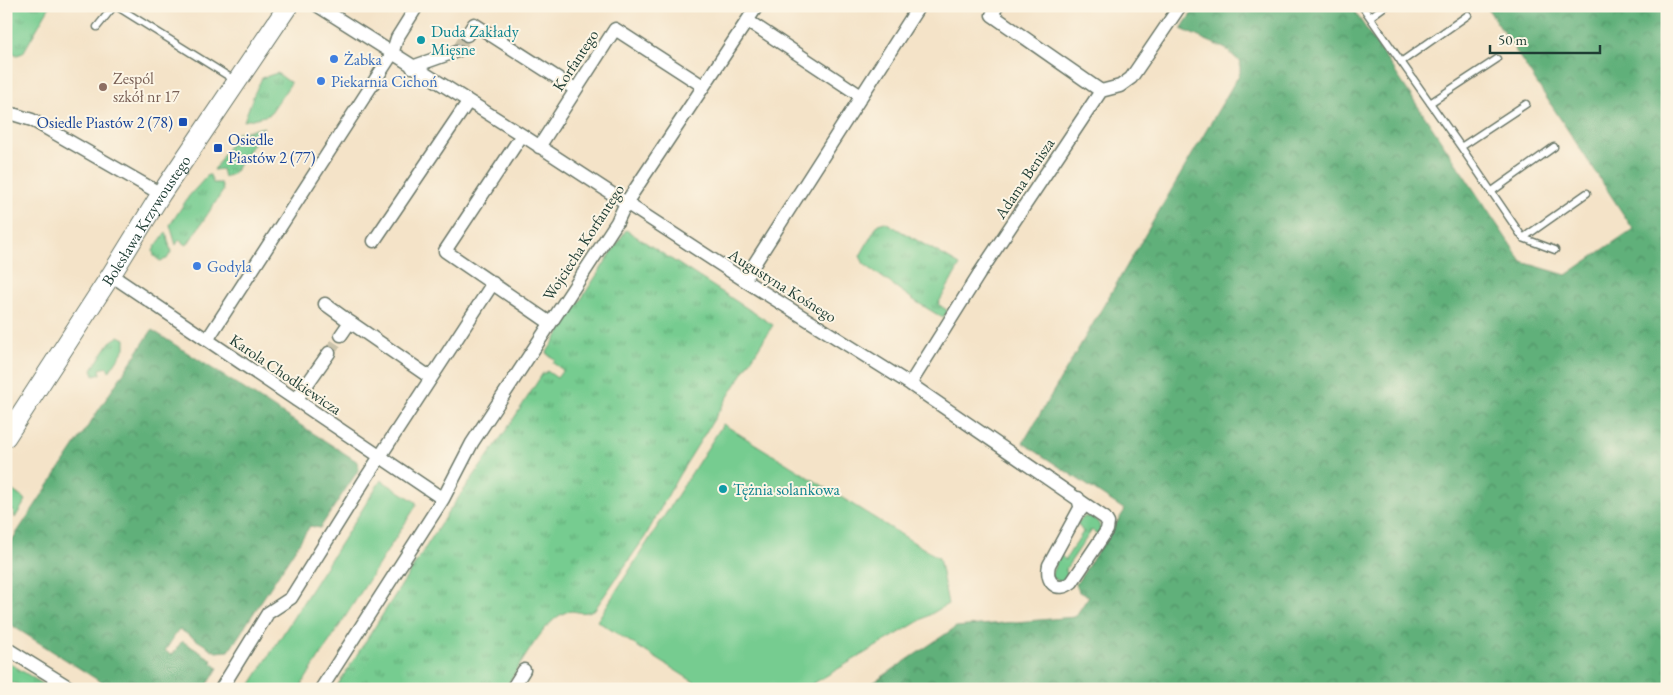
<svg xmlns="http://www.w3.org/2000/svg" width="1673" height="695" viewBox="0 0 1673 695" font-family="'EB Garamond',serif">
<style>
.grass{fill:url(#grass-tufts);stroke:#4a8462}
.forest{fill:url(#forest-crowns);stroke:#407657}
.green{fill:#76cc90;stroke:#4a8462}
.lines{fill:none;stroke-linecap:round;stroke-linejoin:round}
.street-tunnel{stroke:#c9c2aa;stroke-width:12;stroke-dasharray:12 6;stroke-linecap:butt}
.lane-casing{stroke:#6a7768;stroke-width:9}
.street-casing{stroke:#6a7768;stroke-width:15}
.secondary-casing{stroke:#6a7768;stroke-width:21}
.lane{stroke:#fff;stroke-width:6}
.street{stroke:#fff;stroke-width:12}
.secondary{stroke:#fff;stroke-width:19}
.culture-dot{fill:#0f9aa8;stroke:#fcf5e5;stroke-width:2}
.shop-dot{fill:#3f7fe0;stroke:#fcf5e5;stroke-width:2}
.education-dot{fill:#8d6e63;stroke:#fcf5e5;stroke-width:2}
.transit-dot{fill:#1a4fb4;stroke:#fcf5e5;stroke-width:2}
.labels{text-anchor:middle;stroke-width:4;stroke-linejoin:round;paint-order:stroke}
.culture-label{font-size:16px;fill:#0d838f;stroke:#fcf5e5;text-anchor:start}
.shop-label{font-size:16px;fill:#366cbe;stroke:#fcf5e5;text-anchor:start}
.street-label{font-size:16px;fill:#1f3d34;stroke:#fcf5e5}
.education-label{font-size:16px;fill:#785e54;stroke:#fcf5e5;text-anchor:start}
.transit-label{font-size:16px;fill:#164399;stroke:#fcf5e5;text-anchor:end}
</style>
<defs>
<pattern id="grass-tufts" width="24" height="20" patternUnits="userSpaceOnUse" patternTransform="scale(1.25)"><rect width="24" height="20" fill="#76cc90"/><path d="M3 7l-1-3M5 7V3M7 7l1-3M15 17l-1-3M17 17v-4M19 17l1-3" fill="none" stroke="#60a776"/></pattern>
<pattern id="forest-crowns" width="20" height="18" patternUnits="userSpaceOnUse" patternTransform="scale(1.25)"><rect width="20" height="18" fill="#60b07a"/><path d="M2 6a3 3 0 1 1 6 0M12 15a3 3 0 1 1 6 0" fill="none" stroke="#4f9065"/></pattern>
</defs>
<rect width="100%" height="100%" fill="#fcf5e5"/>
<filter id="ink" filterUnits="userSpaceOnUse"><feTurbulence type="fractalNoise" baseFrequency=".02" numOctaves="2"/><feDisplacementMap in="SourceGraphic" scale="10" xChannelSelector="R" yChannelSelector="G"/><feConvolveMatrix kernelMatrix="1 2 1 2 8 2 1 2 1" color-interpolation-filters="sRGB"/></filter>
<filter id="wash" filterUnits="userSpaceOnUse"><feTurbulence type="fractalNoise" baseFrequency=".0096" numOctaves="4" result="noise"/><feDisplacementMap in="SourceGraphic" scale="20" xChannelSelector="R" yChannelSelector="G"/><feGaussianBlur stdDeviation="1.12" result="paint"/><feColorMatrix in="noise" values="0 0 0 0 0 0 0 0 0 0 0 0 0 0 0 0 0 1.4 0 .05"/><feComposite in="paint" operator="in"/></filter>
<g filter="url(#wash)">
<rect width="100%" height="100%" fill="#f4e3c8"/>
<!-- grass -->
<path class="grass" d="M6,6H50L23,53L17,55L6,49Z
M277,73L291,83L269,115L244,121L254,94L262,78Z
M264,127L233,174L224,177L222,169L214,170L237,133Z
M208,175H210L213,183H221L223,191L187,245L179,240L176,245L170,225L189,196Z
M885,222L960,265L938,304L948,311L943,318L915,301L864,264L860,256L878,224Z
M626,230L773,325L679,475L645,537L595,609C579,618 575,606 562,614C542,624 518,669 505,689H335L447,514L507,429L543,373H546L547,371L557,378L563,370L553,363L555,359L548,355L547,352Z
M166,232L171,252L167,259L160,261L154,256L153,251L155,247Z
M119,336L125,339V348L109,372L107,367L100,369L101,374L94,376L92,369L110,342Z
M13,491L26,500L15,518L13,510L6,512V502Z
M1084,517C1097,515 1103,526 1099,537L1092,530L1065,570L1070,578L1064,583L1052,578L1051,575L1060,554L1065,560L1083,532L1077,523Z
M6,661L51,689H25L14,683L6,684Z"/>
<!-- forest -->
<path class="forest" d="M1196,6H1351L1522,262L1566,275L1633,229L1486,6H1667V689H864L956,627L1075,617L1089,596L1079,592L1076,584L1125,510L1023,443L1240,73V62L1226,49L1181,29Z
M152,330L358,462L359,469L320,528L310,526L229,651L216,652L179,629L165,651L172,655L182,641L211,659L212,663L218,668L205,689H112L11,625L6,633V549Z"/>
<!-- green -->
<path class="green" d="M723,424L939,558L948,604L804,689H705L597,621Z
M381,480L416,502V506L299,689H258L251,684Z"/>
</g>
<g filter="url(#ink)">
<g class="lines">
<!-- street-tunnel -->
<path class="street-tunnel" d="M457,51L467,35
M329,353L341,335"/>
<defs>
<path id="lane" d="M116,6L236,81
M1362,6L1461,147L1523,238L1555,250
M1370,17L1385,6
M97,27L114,6
M1401,62L1468,15
M1430,103L1497,59
M1461,147L1526,104
M1491,192L1554,147
M1523,238L1587,193"/>
<path id="street" d="M318,6L522,135L744,280L910,384L1105,518L1108,523L1107,530L1072,582C1057,594 1045,582 1049,565L1079,510H1081L1078,498
M997,6L992,15L1101,91
M748,21L861,96
M467,35L474,24L575,89
M412,67L457,51
M6,112L32,120L161,194
M522,135L445,251L550,323
M539,147L615,29L703,86
M374,241L468,102
M111,275L443,499
M744,280L919,6
M325,304L350,322
M341,335L350,322L431,378
M207,340L392,54L397,38L417,6
M910,384L979,274L1101,91L1120,86L1131,78L1180,6
M296,400L329,353
M6,648L72,689
M221,689L268,613L291,598L364,481L493,283
M321,689L443,499L472,443L617,222L626,203L757,6
M512,689L524,670"/>
<g id="secondary">
<path id="s1" d="M6,437L111,275L161,194L288,6"/>
</g>
</defs>
<!-- lane casing -->
<use href="#lane" class="lane-casing"/>
<!-- street casing -->
<use href="#street" class="street-casing"/>
<!-- secondary casing -->
<use href="#secondary" class="secondary-casing"/>
<!-- lane -->
<use href="#lane" class="lane"/>
<!-- street -->
<use href="#street" class="street"/>
<!-- secondary -->
<use href="#secondary" class="secondary"/>
</g>
</g>
<!-- markers -->
<g class="culture-dot">
<circle cx="421" cy="40" r="5"/>
<circle cx="723" cy="489" r="5"/>
</g>
<g class="shop-dot">
<circle cx="334" cy="59" r="5"/>
<circle cx="321" cy="81" r="5"/>
<circle cx="197" cy="266" r="5"/>
</g>
<circle class="education-dot" cx="103" cy="87" r="5"/>
<g class="transit-dot">
<rect x="178" y="117" width="10" height="10" rx="2.5"/>
<rect x="213" y="143" width="10" height="10" rx="2.5"/>
</g>
<g class="labels">
<!-- culture labels -->
<g class="culture-label">
<text x="431" y="37">Duda Zakłady<tspan x="431" dy="18">Mięsne</tspan></text>
<text x="733" y="495">Tężnia solankowa</text>
</g>
<!-- shop labels -->
<g class="shop-label">
<text x="344" y="65">Żabka</text>
<text x="331" y="87">Piekarnia Cichoń</text>
<text x="207" y="272">Godyla</text>
</g>
<!-- street labels -->
<g class="street-label">
<text transform="translate(575 60) rotate(-57)" y="6">Korfantego</text>
<text transform="translate(1024 178) rotate(-56)" y="6">Adama Benisza</text>
<text dy="6" stroke="none"><textPath href="#s1" startOffset="258">Bolesława Krzywoustego</textPath></text>
<text transform="translate(583 242) rotate(-57)" y="6">Wojciecha Korfantego</text>
<text transform="translate(783 285) rotate(32)" y="6">Augustyna Kośnego</text>
<text transform="translate(286 374) rotate(34)" y="6">Karola Chodkiewicza</text>
</g>
<!-- education labels -->
<g class="education-label">
<text x="113" y="84">Zespól<tspan x="113" dy="18">szkół nr 17</tspan></text>
</g>
<!-- transit labels -->
<g class="transit-label">
<text x="173" y="128">Osiedle Piastów 2 (78)</text>
<text x="228" y="145" text-anchor="start">Osiedle<tspan x="228" dy="18">Piastów 2 (77)</tspan></text>
</g>
</g>
<!-- margin -->
<rect width="1673" height="695" fill="none" stroke="#fcf5e5" stroke-width="25"/>
<!-- scale -->
<path d="M1490 45v8h110v-8" fill="none" stroke="#1f3d34" stroke-width="2.5"/>
<text x="1498" y="45" font-size="15" fill="#1f3d34" stroke="#fcf5e5" stroke-width="4" paint-order="stroke">50 m</text>
</svg>
